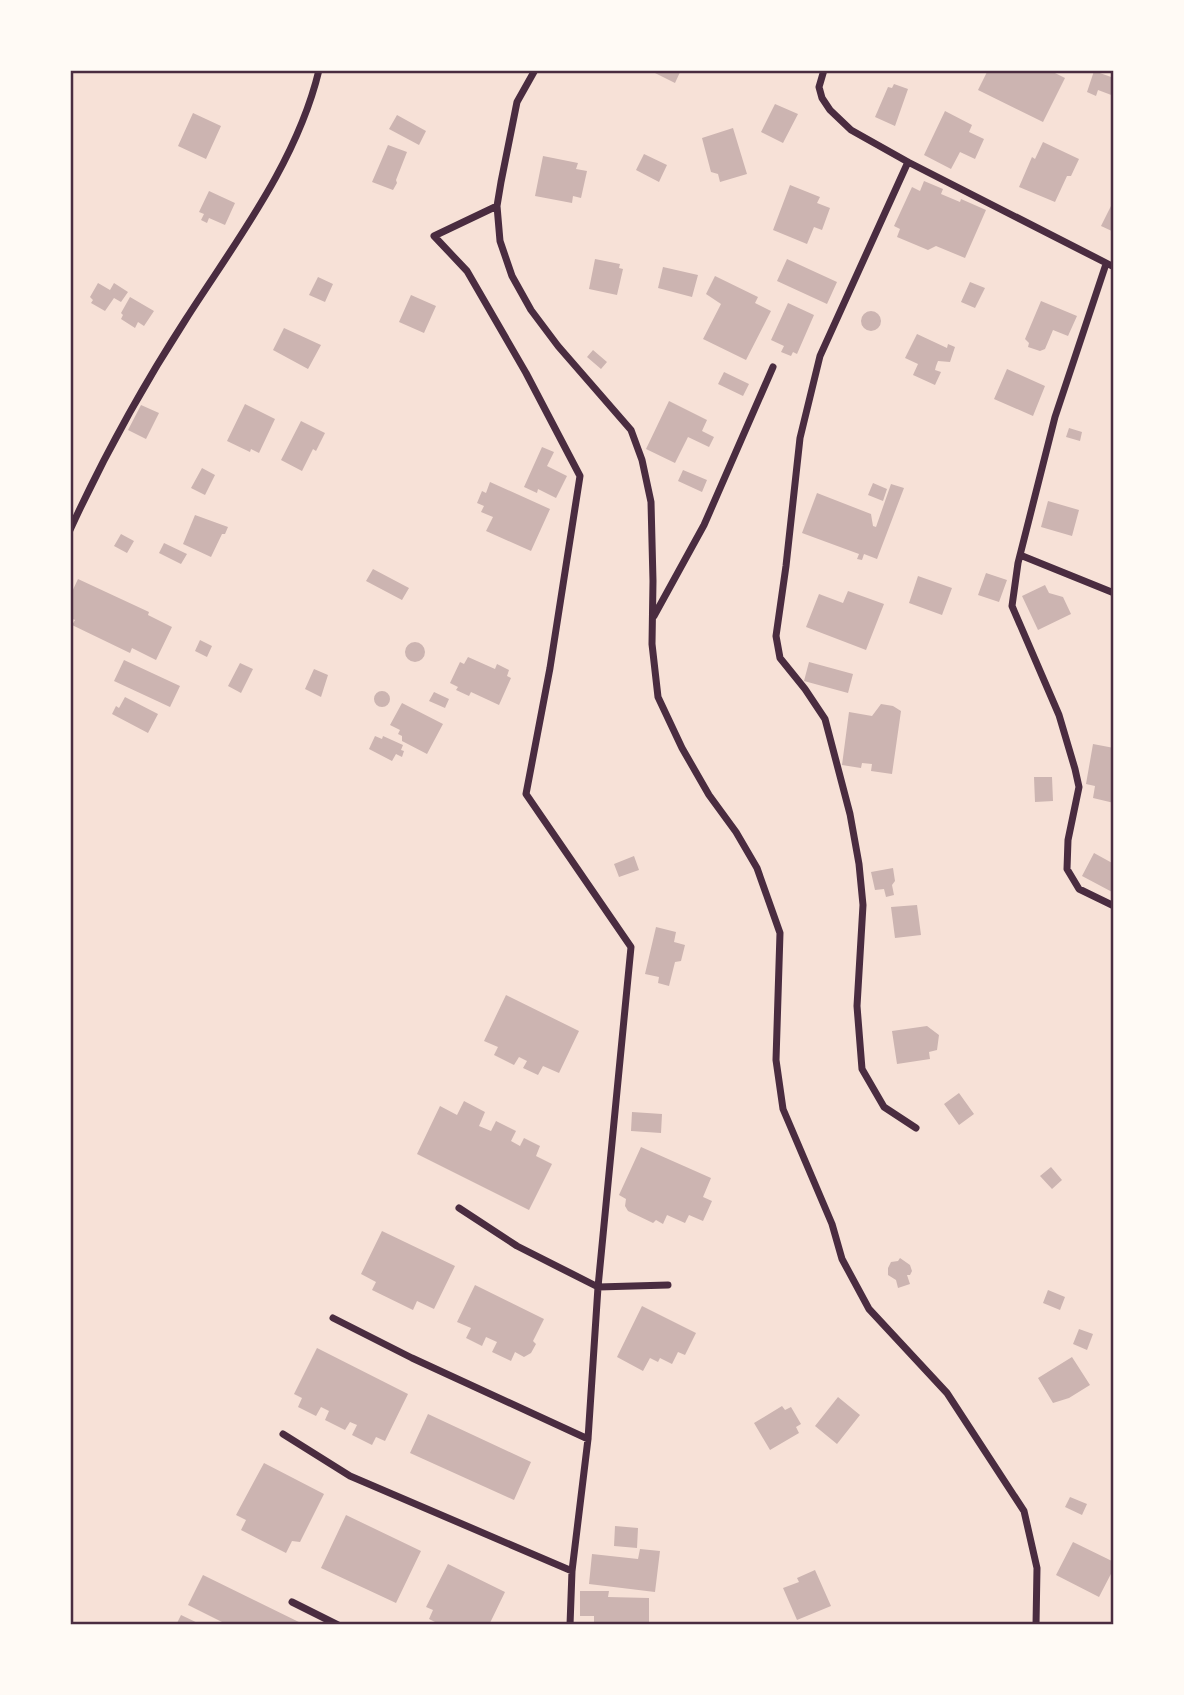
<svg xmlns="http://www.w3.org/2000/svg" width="1184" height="1695" viewBox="0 0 1184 1695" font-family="'IBM Plex Sans',sans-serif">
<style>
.building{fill:#ccb4b1}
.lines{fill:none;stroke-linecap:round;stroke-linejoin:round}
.minor{stroke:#4a2c40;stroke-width:7}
.neatline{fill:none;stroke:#4a2c40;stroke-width:2.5}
</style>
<rect width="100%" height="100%" fill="#f7e1d7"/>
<!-- building -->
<path class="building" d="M649,70H681L675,83Z
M988,70H1049L1065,78L1043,122L978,90Z
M1094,71L1114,78V96L1098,90L1096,96L1087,92Z
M894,84L908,89L895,126L875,117L888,87L892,88Z
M775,104L798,114L783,143L761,132Z
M945,111L972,125L969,132L984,139L975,159L960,152L951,169L924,155Z
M193,113L221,126L206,159L178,146Z
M397,115L426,131L419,145L389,129Z
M733,128L747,174L720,182L718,174L711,172L702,138Z
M1043,142L1079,159L1071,176H1067L1055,202L1019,187L1032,157L1035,159Z
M388,145L407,152L396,180L397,183L393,190L372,182Z
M644,154L667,165L659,182L636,170Z
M543,156L578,163L576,169L587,171L581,198L573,196L572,203L535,196Z
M924,181L943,189L941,194L960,202L961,199L986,210L965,258L936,246L928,250L897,237L900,229L894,226L912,187L920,191Z
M790,185L820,197L817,203L830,208L822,230L814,227L807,244L773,230Z
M209,191L235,203L225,225L209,218L207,223L201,220L204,214L199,212Z
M1114,200V232L1101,226Z
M595,259L620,264L619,268L623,269L617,295L589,289Z
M787,259L837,282L827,304L777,281Z
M663,267L698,275L692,297L658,288Z
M715,276L758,297L755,303L771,311L746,360L703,339L721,304L706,294Z
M318,277L333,284L325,302L309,295Z
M970,282L985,288L975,308L961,302Z
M98,283L110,290L114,283L128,292L121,302L114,298L105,311L91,303L93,300L90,297Z
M411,295L436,306L424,333L399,322Z
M130,297L154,311L144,326L138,322L135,328L121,319L123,315L121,313Z
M1041,301L1077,316L1068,336L1053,330L1045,349L1040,351L1028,347L1029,343L1025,339Z
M788,303L814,315L797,354L793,352L791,356L781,352L784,346L771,340Z
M861 321a10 10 0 1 1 20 0a10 10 0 1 1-20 0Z
M284,328L321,345L308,369L273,350Z
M917,334L947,348L948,344L955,347L950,362L938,361L936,366L935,370L941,372L935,385L913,375L918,364L905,358Z
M593,350L607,362L601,369L587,357Z
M1007,369L1045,386L1033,416L994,399Z
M724,372L749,384L743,396L718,384Z
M669,401L707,420L702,431L714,437L709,447L688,437L675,463L646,449Z
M245,404L275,419L259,453L251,449L250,452L227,441Z
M141,405L159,413L146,439L128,430Z
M301,421L325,433L316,451L313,449L302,471L281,460Z
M1069,428L1082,432L1080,441L1066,437Z
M542,447L554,452L547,466L567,476L556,498L538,489L537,493L524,487Z
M202,468L215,475L205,495L191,488Z
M683,470L707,480L702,492L678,481Z
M490,482L550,509L531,551L486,531L493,517L481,512L484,506L477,503L482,491L486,493Z
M873,483L887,489L883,501L868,495Z
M891,484L904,488L877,559L864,554L862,560L857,559L859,554L802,533L817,493L871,514L873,526L876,527Z
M1048,501L1079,510L1072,536L1041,527Z
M195,515L228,527L225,534H222L211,557L183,544Z
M121,534L134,541L127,553L114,546Z
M164,543L187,554L181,564L159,553Z
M373,569L409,588L402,600L366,581Z
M986,573L1007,580L999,602L978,595Z
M918,576L952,588L942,615L909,603Z
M78,579L149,612L148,615L172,627L156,660L132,648L130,653L72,625L75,620L70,618V596Z
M1045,585L1049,593L1063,597L1071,614L1038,630L1022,596Z
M848,591L884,604L866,650L806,627L819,594L843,603Z
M200,640L212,646L207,657L195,651Z
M405 652a10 10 0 1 1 20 0a10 10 0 1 1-20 0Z
M468,657L495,669L497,664L509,670L507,676L511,678L499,705L471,692L469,696L456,690L458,687L450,683L460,662L464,664Z
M124,660L180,686L170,707L114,681Z
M809,662L853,674L848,693L804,681Z
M240,663L253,669L241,693L228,686Z
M314,669L328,675L321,697L305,689Z
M374 699a8 8 0 1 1 16 0a8 8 0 1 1-16 0Z
M434,692L449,699L445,708L429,701Z
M125,697L158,714L148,733L112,714L116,706L119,708Z
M402,703L443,724L427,754L402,741V736L398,734L400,730L390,725Z
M881,704L893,706L901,711L892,774L871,771L872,764L862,763L861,768L842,765L849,712L872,716Z
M375,736L382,739L383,736L403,745L401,750L404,751L402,757L396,754L392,761L369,749Z
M1093,744L1114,748V803L1093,798L1095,786L1086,784Z
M1034,777H1052L1053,801L1035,802Z
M1094,853L1114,864V893L1082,876Z
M634,856L639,870L619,877L614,864Z
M893,868L895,881L892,885L894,895L886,897L884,889L875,890L871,872Z
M917,905L921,935L895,938L891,907Z
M656,927L676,932L674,942L685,945L681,961L675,962L669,986L658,983L659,977L645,974Z
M506,995L579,1031L559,1073L543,1066L538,1075L523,1068L527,1061L519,1057L514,1065L494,1055L498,1047L484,1041Z
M927,1026L939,1035L937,1050L929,1052L930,1059L897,1064L892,1031Z
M959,1093L974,1114L959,1125L944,1104Z
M464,1101L485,1112L479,1126L491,1131L496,1121L516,1131L511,1141L520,1146L524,1138L540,1146L536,1156L552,1164L529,1210L417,1154L440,1106L457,1115Z
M632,1112L662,1114L661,1133L631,1131Z
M641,1147L711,1178L703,1197L712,1201L703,1221L689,1215L685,1223L667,1215L663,1224L656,1220L653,1223L628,1211L625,1206L626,1199L619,1195Z
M1051,1167L1062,1180L1052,1189L1040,1176Z
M382,1231L455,1266L434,1309L417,1301L413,1310L372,1290L376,1282L361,1274Z
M900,1258L910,1265L912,1271L910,1275H907L910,1284L898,1288L896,1280L888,1275V1268L891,1262L898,1261Z
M475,1285L544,1319L533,1341L536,1344L531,1353L524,1357L515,1352L511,1361L492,1352L497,1342L486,1337L482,1346L466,1338L471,1328L457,1322Z
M1048,1290L1065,1297L1060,1310L1043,1303Z
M642,1306L696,1333L685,1355L678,1352L672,1364L660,1358L658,1362L650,1358L643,1371L617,1357Z
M1079,1329L1093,1334L1087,1350L1073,1344Z
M317,1348L408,1394L385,1441L376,1437L372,1445L352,1435L357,1425L350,1422L345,1430L325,1420L329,1411L321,1407L316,1416L298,1407L302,1398L294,1394Z
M1072,1357L1090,1385L1069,1398L1053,1403L1038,1378Z
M838,1397L860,1415L837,1444L815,1426Z
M782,1406L785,1410L791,1407L801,1424L796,1427L799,1433L770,1450L754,1423Z
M428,1414L531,1462L514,1500L410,1453Z
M264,1463L324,1494L300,1542L292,1541L286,1553L241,1530L246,1520L236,1515Z
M1070,1497L1087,1504L1082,1515L1065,1507Z
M346,1515L421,1551L396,1603L321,1568Z
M615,1526L638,1528L637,1548L614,1546Z
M1073,1542L1114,1562V1568L1099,1597L1056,1575Z
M640,1549L660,1551L655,1592L589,1584L592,1554L638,1559Z
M448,1564L505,1592L489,1625H441L429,1619L433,1610L426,1607Z
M815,1570L831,1606L797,1620L783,1588L799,1582L797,1578Z
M203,1575L305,1625H228L188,1605Z
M580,1591H609L608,1597L649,1598V1625H594V1616H580Z
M181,1615L202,1625H176Z"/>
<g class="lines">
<!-- minor -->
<path class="minor" d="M535,70L517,102L501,182L497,206L500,241L512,276L531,310L558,346L631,430L642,460L651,502L653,581L652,644L658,697L682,748L709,795L736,832L757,868L780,933L776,1060L783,1109L832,1224L842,1259L869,1309L947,1393L1024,1511L1037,1568L1036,1625
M824,70L819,87L822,98L830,110L851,130L908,162L1114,267
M908,162L820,356L800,438L786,566L776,636L780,658L805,689L825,719L850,814L859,864L863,905L857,1006L862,1069L884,1107L916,1128
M497,206L434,236L467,271L526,373L580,476L550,668L526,794L631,947L598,1287L588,1439L572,1571L570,1625
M1106,264L1055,417L1018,563L1012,606L1059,715L1075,769L1079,787L1068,840L1067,869L1079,889L1114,906
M70,530C104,456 142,387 186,319C236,241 297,162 319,70
M1020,555L1114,593
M654,616L704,525L773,367
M459,1208L517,1246L598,1287L668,1285
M333,1318L412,1358L588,1439
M283,1434L350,1476L572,1571
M292,1602L338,1625"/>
</g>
<!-- border -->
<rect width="1184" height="1695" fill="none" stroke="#fffaf5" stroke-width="144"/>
<rect x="72" y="72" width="1040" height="1551" class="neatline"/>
</svg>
